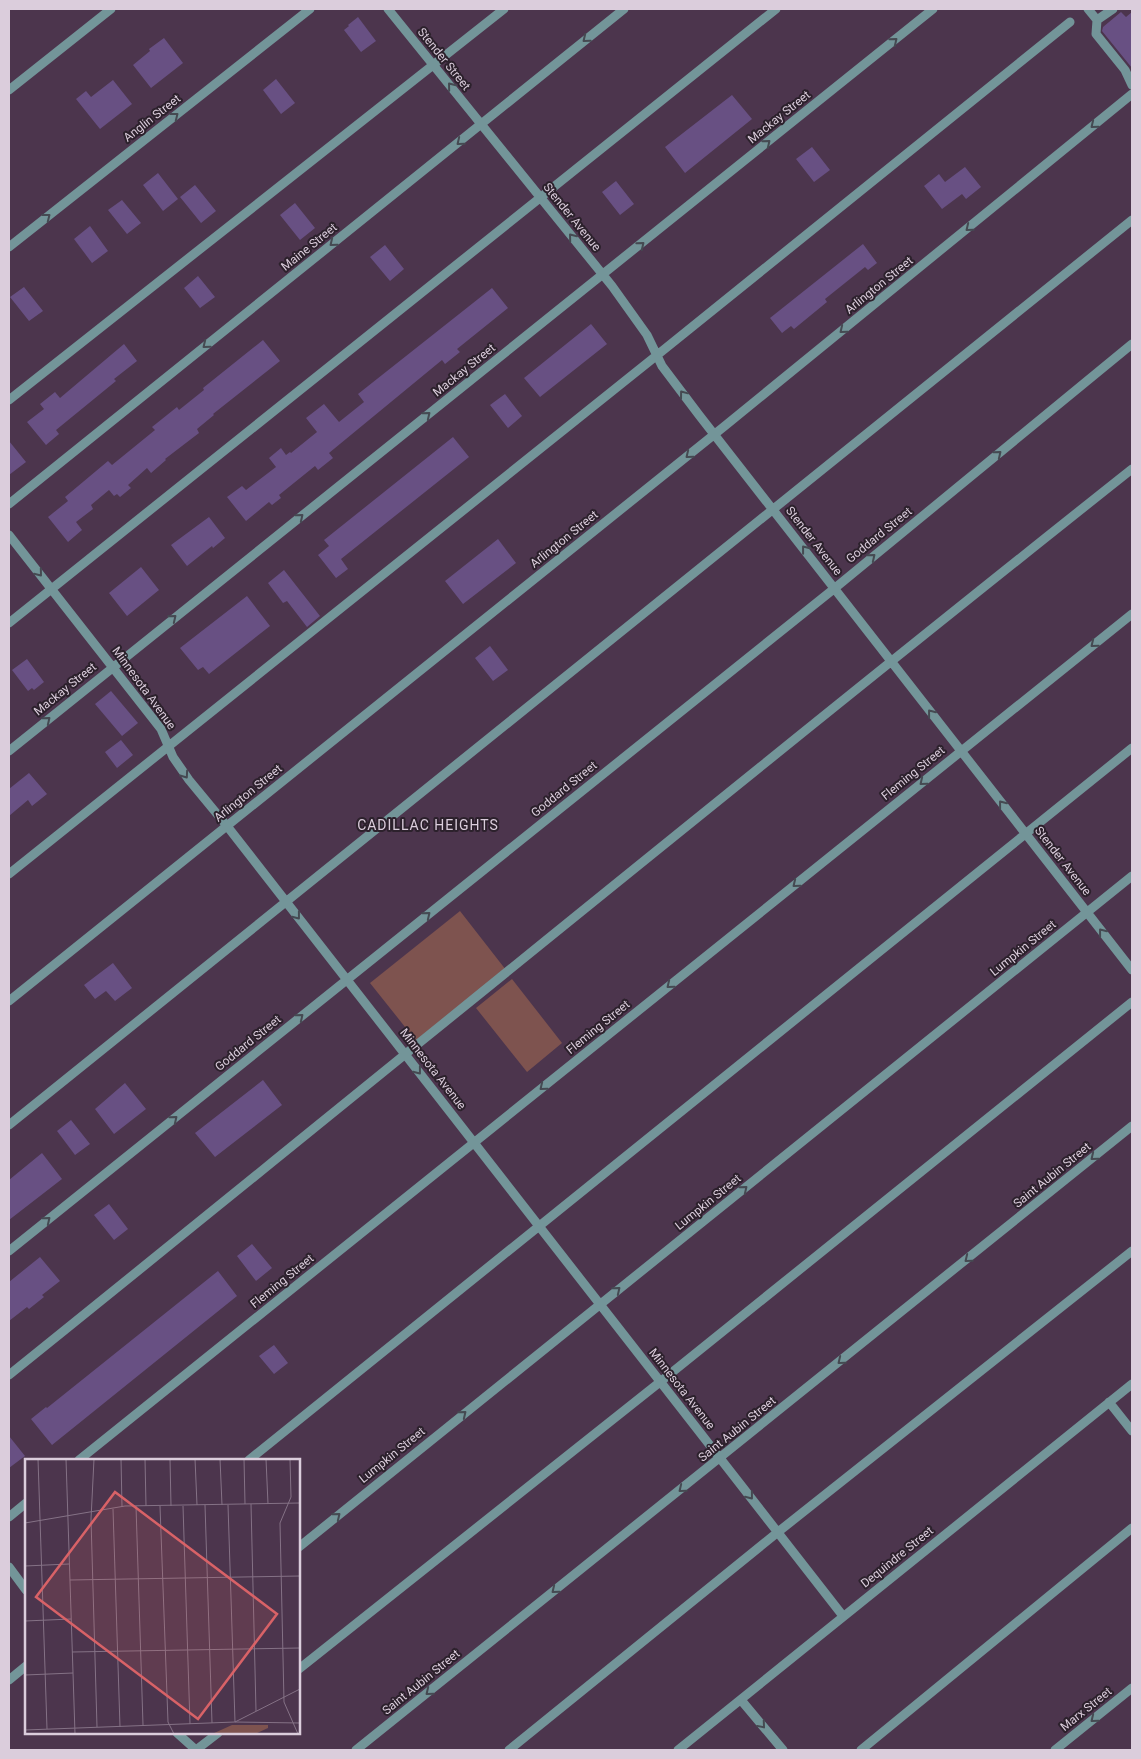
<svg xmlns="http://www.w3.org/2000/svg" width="1141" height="1759" viewBox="0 0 1141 1759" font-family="Roboto,sans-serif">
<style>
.green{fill:#7e534f}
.building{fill:#685083}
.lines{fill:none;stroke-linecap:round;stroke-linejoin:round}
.minor{stroke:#739599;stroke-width:9}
.oneway{stroke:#454a52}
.labels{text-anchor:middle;stroke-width:4;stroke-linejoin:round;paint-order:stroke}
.street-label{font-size:12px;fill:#dbcddc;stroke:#2c212c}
.neighbourhood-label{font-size:14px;letter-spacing:1px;fill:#dbcddc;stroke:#2c212c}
.inset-road{fill:none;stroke:#857286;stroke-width:1}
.view{fill:#d86267;fill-opacity:0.15;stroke:#d86267;stroke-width:2.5}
.inset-edge{fill:none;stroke:#dbcddc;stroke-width:2.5}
</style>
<rect width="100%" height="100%" fill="#4c354d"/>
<!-- green -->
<path class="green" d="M460,911L506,970L417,1042L370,983Z
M512,979L562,1043L527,1072L476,1008Z"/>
<!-- building -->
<path class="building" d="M1121,12L1126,17L1132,12V68L1102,31L1103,27Z
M358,17L376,41L361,52L344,30L349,26L348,25Z
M164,38L183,63L151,88L133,65L150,51L149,49Z
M276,79L295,103L281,114L263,90Z
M113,80L132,104L100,129L76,99L86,91L91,97Z
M732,95L752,119L685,173L665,147Z
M812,147L830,170L814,182L796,159Z
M965,167L981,187L966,199L962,194L942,209L924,186L939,174L945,182Z
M158,173L178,199L163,211L143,185Z
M616,181L634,204L620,215L602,192Z
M195,185L216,211L201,223L180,197Z
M122,200L141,223L127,234L108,210Z
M295,203L315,228L300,240L280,215Z
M90,226L108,251L92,263L74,239Z
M863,244L877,263L868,270L865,267L825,299L827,302L794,329L791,326L782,333L770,318Z
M385,245L404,269L390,281L370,257Z
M198,276L215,297L200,308L184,288Z
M24,287L43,311L29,321L10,297Z
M492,288L508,308L457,349L460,352L445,364L442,360L329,453L333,458L318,470L315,466L279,495L281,498L272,505L269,502L246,521L227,497L242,486L246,490L276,467L269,458L281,448L286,455L290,452L291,453L317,432L306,418L324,404L339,422L364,402L358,394Z
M591,324L607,344L540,397L524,378Z
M263,340L280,361L213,414L214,415L197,429L199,433L165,459L166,460L151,473L147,468L128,485L131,488L120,497L117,494L114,496L109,490L91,505L93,509L76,522L82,530L68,542L48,517L68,501L65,497L108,461L112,465L155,430L152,427L177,407L179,410L204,390L203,388Z
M124,344L137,361L114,379L116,381L56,430L59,434L46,445L27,422L44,409L40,404L55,392L60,398Z
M505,394L522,416L508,428L490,405Z
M453,437L469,457L341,559L348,569L336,578L318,555L329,546L324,540Z
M9,441L26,462L9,475Z
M209,517L225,538L213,548L212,546L187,566L171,545Z
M498,539L516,563L463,604L445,581Z
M141,567L159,590L127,616L109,593Z
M284,570L320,616L307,627L287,601L283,603L268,583Z
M247,596L270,626L209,674L203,667L198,670L180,648Z
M490,646L508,670L493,681L475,658Z
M27,659L44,682L34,690L32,688L28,691L12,670Z
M111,691L138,723L122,736L95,704Z
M121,740L133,755L117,768L105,752Z
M29,773L47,794L32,806L28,800L9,816V789Z
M113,963L132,988L115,1001L106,991L95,999L84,985Z
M263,1080L282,1105L215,1157L195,1133Z
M125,1083L146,1109L114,1134L95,1109Z
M71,1120L90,1144L75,1155L57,1131Z
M42,1153L62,1179L9,1220V1180Z
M109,1204L128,1229L114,1240L94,1215Z
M252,1244L272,1268L256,1281L237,1256Z
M40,1257L60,1281L42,1295L44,1297L29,1309L27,1307L9,1321V1282Z
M218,1271L237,1296L52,1445L31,1419L46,1407L47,1408Z
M274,1345L288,1363L274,1374L259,1356Z
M9,1436L25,1456L9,1468Z"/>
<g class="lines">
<!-- minor -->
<path class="minor" d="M388,9L612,286L647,335L662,366L699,415L1132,970
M1088,9L1097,20L1113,9
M1097,20L1096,34L1125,70L1132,85
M9,90L111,9
M9,247L310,9
M9,400L504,9
M9,504L624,9
M9,535L161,729L173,757L189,780L227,826L843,1616
M9,623L776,9
M9,751L933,9
M9,874L656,356L1070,22
M9,1001L726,425L1132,94
M9,1125C382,822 759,523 1132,220
M9,1251L835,588L1132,344
M9,1375C384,1073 755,768 1132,469
M1109,1402L1132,1431
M79,1460L1132,614
M249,1460L1132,748
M9,1517L26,1503
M299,1547L1132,876
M9,1567L26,1590
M299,1669L660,1382L1132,1002
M9,1680L26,1666
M741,1700L783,1750
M177,1733L196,1750
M196,1750L218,1733
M356,1750L1132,1126
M509,1750L778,1532L1132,1251
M678,1750L1132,1384
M861,1750L1132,1528
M1055,1750L1132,1688"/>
</g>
<!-- one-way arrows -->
<defs><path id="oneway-chevron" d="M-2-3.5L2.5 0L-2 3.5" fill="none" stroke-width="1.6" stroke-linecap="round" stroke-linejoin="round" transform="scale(1.25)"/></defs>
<g class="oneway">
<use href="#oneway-chevron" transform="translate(586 39) rotate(141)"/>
<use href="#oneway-chevron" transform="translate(894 41) rotate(-39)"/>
<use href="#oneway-chevron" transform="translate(451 86) rotate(-129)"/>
<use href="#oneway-chevron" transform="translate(175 116) rotate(-38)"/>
<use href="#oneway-chevron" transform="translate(1094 125) rotate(141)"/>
<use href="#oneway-chevron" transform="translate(460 142) rotate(141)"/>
<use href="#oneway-chevron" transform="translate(767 143) rotate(-39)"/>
<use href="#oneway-chevron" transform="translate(47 217) rotate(-38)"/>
<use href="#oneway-chevron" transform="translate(969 228) rotate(141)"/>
<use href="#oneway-chevron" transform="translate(572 237) rotate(-129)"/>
<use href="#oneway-chevron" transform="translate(333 243) rotate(141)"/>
<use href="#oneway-chevron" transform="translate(641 245) rotate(-39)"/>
<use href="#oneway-chevron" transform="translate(843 330) rotate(141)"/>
<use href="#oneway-chevron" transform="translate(206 345) rotate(141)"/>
<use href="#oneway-chevron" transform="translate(683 394) rotate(-127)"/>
<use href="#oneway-chevron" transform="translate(427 415) rotate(-39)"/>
<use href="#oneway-chevron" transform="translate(998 454) rotate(-39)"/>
<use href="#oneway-chevron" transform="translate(689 455) rotate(141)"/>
<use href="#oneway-chevron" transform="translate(300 517) rotate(-39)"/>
<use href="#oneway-chevron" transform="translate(805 549) rotate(-128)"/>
<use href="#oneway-chevron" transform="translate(872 557) rotate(-39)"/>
<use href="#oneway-chevron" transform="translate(39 573) rotate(51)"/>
<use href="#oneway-chevron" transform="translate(173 618) rotate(-39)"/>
<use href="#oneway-chevron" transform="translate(1094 644) rotate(141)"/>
<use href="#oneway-chevron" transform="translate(931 713) rotate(-128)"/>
<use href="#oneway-chevron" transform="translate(47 720) rotate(-39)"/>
<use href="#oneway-chevron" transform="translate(185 775) rotate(55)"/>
<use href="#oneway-chevron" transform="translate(923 782) rotate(141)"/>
<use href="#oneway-chevron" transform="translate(1002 804) rotate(-128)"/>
<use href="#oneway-chevron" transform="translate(796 884) rotate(141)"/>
<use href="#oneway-chevron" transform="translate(427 915) rotate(-39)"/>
<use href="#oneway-chevron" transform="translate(297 916) rotate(52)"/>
<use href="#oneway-chevron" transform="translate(1102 932) rotate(-128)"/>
<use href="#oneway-chevron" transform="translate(670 985) rotate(141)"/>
<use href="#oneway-chevron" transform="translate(300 1017) rotate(-39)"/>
<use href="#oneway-chevron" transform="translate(418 1071) rotate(52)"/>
<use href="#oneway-chevron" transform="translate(543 1087) rotate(141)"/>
<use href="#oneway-chevron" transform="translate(174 1119) rotate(-39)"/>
<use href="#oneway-chevron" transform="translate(1094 1157) rotate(141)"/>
<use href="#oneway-chevron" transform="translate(744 1189) rotate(-39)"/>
<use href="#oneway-chevron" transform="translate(47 1220) rotate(-39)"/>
<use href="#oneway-chevron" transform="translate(968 1259) rotate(141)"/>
<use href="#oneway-chevron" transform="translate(617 1290) rotate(-39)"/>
<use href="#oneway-chevron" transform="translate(841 1361) rotate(141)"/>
<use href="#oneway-chevron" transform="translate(463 1414) rotate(-39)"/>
<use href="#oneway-chevron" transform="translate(682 1489) rotate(141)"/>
<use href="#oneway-chevron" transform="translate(750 1496) rotate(52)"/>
<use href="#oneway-chevron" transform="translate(337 1516) rotate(-39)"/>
<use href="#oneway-chevron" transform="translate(555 1590) rotate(141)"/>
<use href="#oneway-chevron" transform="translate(429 1692) rotate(141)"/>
<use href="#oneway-chevron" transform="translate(1094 1719) rotate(141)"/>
<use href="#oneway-chevron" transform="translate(762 1725) rotate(50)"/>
</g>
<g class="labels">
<!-- street labels -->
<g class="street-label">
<text transform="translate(444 59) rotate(51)" y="4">Stender Street</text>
<text transform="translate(779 117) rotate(-39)" y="4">Mackay Street</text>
<text transform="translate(152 118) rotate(-38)" y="4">Anglin Street</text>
<text transform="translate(572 217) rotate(51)" y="4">Stender Avenue</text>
<text transform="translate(309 247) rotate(-39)" y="4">Maine Street</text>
<text transform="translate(879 285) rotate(-39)" y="4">Arlington Street</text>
<text transform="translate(464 370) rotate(-39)" y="4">Mackay Street</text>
<text transform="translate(879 535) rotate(-39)" y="4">Goddard Street</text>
<text transform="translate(564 539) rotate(-39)" y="4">Arlington Street</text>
<text transform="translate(814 541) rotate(52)" y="4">Stender Avenue</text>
<text transform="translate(144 688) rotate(54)" y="4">Minnesota Avenue</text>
<text transform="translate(65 689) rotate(-39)" y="4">Mackay Street</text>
<text transform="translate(913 773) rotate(-39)" y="4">Fleming Street</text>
<text transform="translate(564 789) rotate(-39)" y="4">Goddard Street</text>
<text transform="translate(248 793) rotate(-39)" y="4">Arlington Street</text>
<text transform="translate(1063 861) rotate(52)" y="4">Stender Avenue</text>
<text transform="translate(1023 948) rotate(-39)" y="4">Lumpkin Street</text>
<text transform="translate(598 1027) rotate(-39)" y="4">Fleming Street</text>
<text transform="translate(248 1043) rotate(-39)" y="4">Goddard Street</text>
<text transform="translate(433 1069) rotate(52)" y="4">Minnesota Avenue</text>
<text transform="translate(1052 1175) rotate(-39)" y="4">Saint Aubin Street</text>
<text transform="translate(708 1202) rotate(-39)" y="4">Lumpkin Street</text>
<text transform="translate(282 1281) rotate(-39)" y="4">Fleming Street</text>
<text transform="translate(682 1389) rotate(52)" y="4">Minnesota Avenue</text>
<text transform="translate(737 1429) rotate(-39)" y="4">Saint Aubin Street</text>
<text transform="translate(392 1455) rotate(-39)" y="4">Lumpkin Street</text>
<text transform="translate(897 1557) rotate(-39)" y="4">Dequindre Street</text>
<text transform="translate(421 1682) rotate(-39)" y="4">Saint Aubin Street</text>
<text transform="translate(1086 1709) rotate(-39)" y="4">Marx Street</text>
</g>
<!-- neighbourhood labels -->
<g class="neighbourhood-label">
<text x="428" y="830">CADILLAC HEIGHTS</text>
</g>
</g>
<!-- overview -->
<g transform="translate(25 1459)">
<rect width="275" height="275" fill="#4c354d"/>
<path d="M207,266H243V269L230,275H187Z" fill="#7e534f"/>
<path class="inset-road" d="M13,0L22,270M41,0L50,275M69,0L66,60L72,268M96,0L97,48M120,0L121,47M145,0L146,47M170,0L172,46M195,0L197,46M219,0L220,45M241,0L243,45M265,0L266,38L255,64L259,243L273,275M226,45L231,252M180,46L187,264M203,46L210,263L275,230M111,47L118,266M135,47L143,263L149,275M158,47L165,265M88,50L95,268M0,64L100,47L275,44M0,107L44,105M45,121L275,117M0,162L46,160M47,193L275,189M0,216L48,214M0,271L210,263L275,264"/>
<path class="view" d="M90,33L252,155L173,260L11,138Z"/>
<rect width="275" height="275" class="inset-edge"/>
</g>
<!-- border -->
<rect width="1141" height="1759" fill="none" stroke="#dbcddc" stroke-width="20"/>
</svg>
